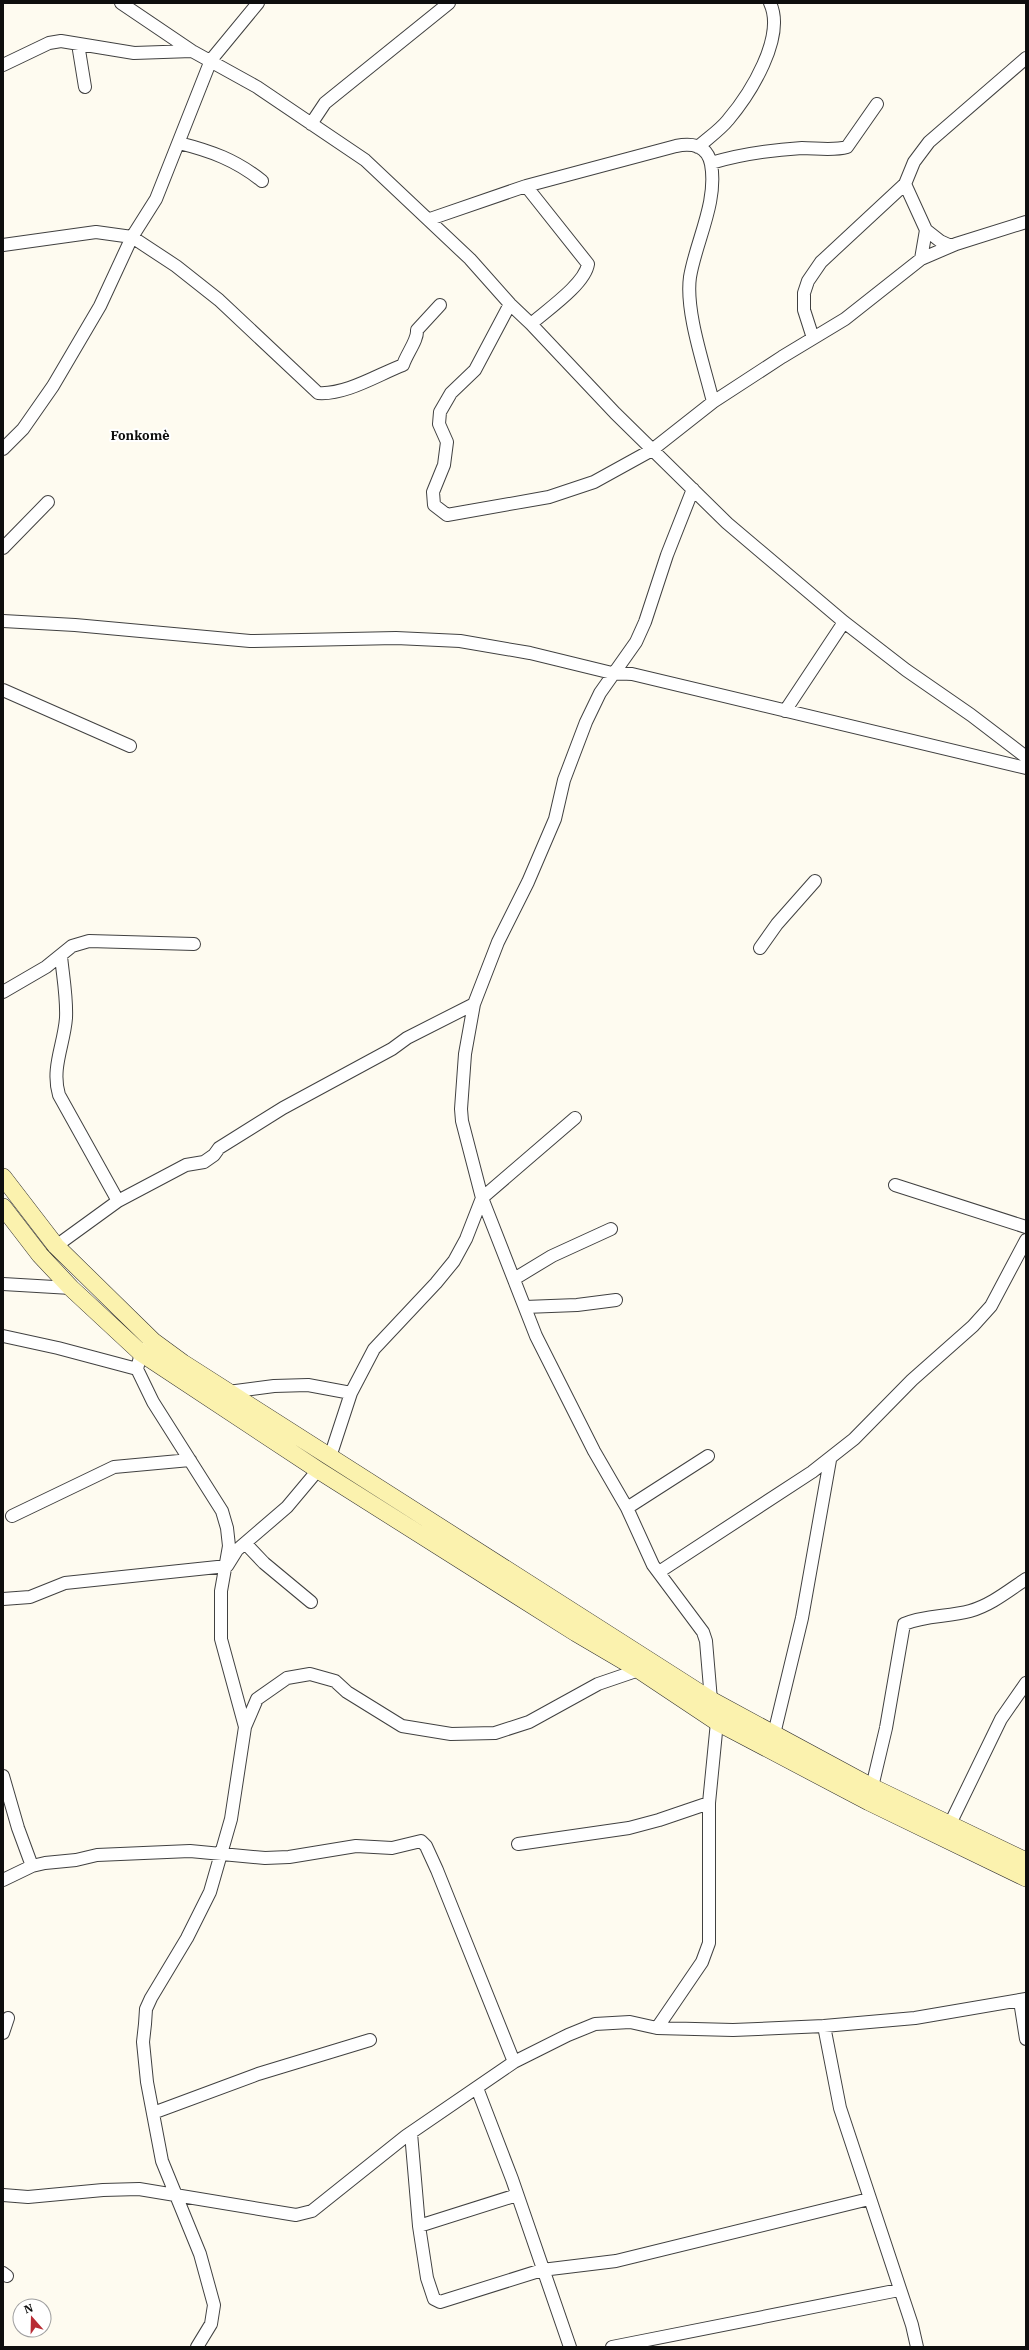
<svg xmlns="http://www.w3.org/2000/svg" width="1029" height="2350" viewBox="0 0 1029 2350" font-family="'IBM Plex Serif',serif">
<style>
.lines{fill:none;stroke-linecap:round;stroke-linejoin:round}
.street-casing{stroke:#414141;stroke-width:14}
.secondary-casing{stroke:#303030;stroke-width:18}
.street{stroke:#fff;stroke-width:12}
.secondary{stroke:#fbf2ae;stroke-width:17}
.labels{text-anchor:middle;stroke-width:4;stroke-linejoin:round;paint-order:stroke}
.quarter-label{font-size:13px;font-weight:bold;fill:#0e0e0e;stroke:#fff}
</style>
<rect width="100%" height="100%" fill="#fefbf0"/>
<g class="lines">
<defs>
<path id="street" d="M121,3L192,51L257,87L365,160L470,259L510,304L531,324L615,413L727,523L844,622L906,670L971,715L1026,757
M78,44L85,87
M3,65L49,43L61,41L134,53L192,51
M311,124L325,103L449,3
M179,143C211,151 236,160 262,181
M698,147C708,138 720,130 728,120C750,94 786,37 770,3
M711,163C741,154 770,150 802,148C816,148 833,151 847,147L877,104
M905,184L926,230L921,259
M526,186L588,264C585,284 547,310 531,324
M430,219L526,186L676,146C692,143 707,145 711,164C718,202 696,241 690,277C685,312 705,368 713,402
M926,230L940,241L951,246
M3,245L96,232L132,237L176,266L219,300L318,393C346,395 377,375 403,365C407,353 418,340 417,330L440,305
M510,304L475,370L451,393L440,412L439,424L447,442L444,465L433,492L434,505L447,515L549,497L594,482L652,450L713,402L782,357L845,319L921,259L956,244L1026,222
M813,338L804,310V293L808,281L821,262L905,184L914,162L929,142L1026,58
M3,449L23,429L53,386L100,306L132,237L156,199L211,60L258,3
M3,548L48,502
M3,621L75,625L250,641L396,638L460,641L530,653L612,673L632,674L1026,768
M3,690L130,746
M785,711L844,622
M760,948L777,924L815,881
M61,956C63,977 67,997 66,1018C64,1045 51,1068 59,1095L118,1201
M3,992L46,967L72,946L89,941L194,944
M895,1185L1026,1227
M56,1246L118,1201L186,1165L204,1162L214,1155L219,1148L283,1108L392,1049L407,1038L474,1004
M514,1279L552,1256L611,1229
M3,1284L71,1288
M525,1307L577,1305L616,1300
M3,1336L58,1348L137,1369
M146,1348L141,1353L137,1369L153,1402L222,1511L227,1528L229,1546L221,1591V1639L245,1727
M228,1392L274,1386L308,1385L351,1393
M330,1457L351,1393L374,1349L436,1283L454,1261L466,1239L482,1198L575,1118
M627,1508L708,1456
M12,1516L114,1467L190,1460
M245,1543L264,1563L311,1602
M659,1572L812,1472L854,1439L912,1380L973,1326L991,1306L1026,1240
M3,1599L30,1597L65,1583L227,1566L237,1550L287,1507L318,1470
M774,1734L802,1618L830,1460
M3,1776L18,1828L32,1866
M872,1787L886,1728L904,1624C925,1615 948,1617 970,1611C991,1605 1008,1591 1026,1579
M950,1824L1001,1719L1026,1683
M518,1844L629,1828L659,1820L709,1803
M3,1880L32,1866L45,1863L76,1860L97,1855L190,1851L265,1858L289,1857L356,1846L392,1848L421,1841L426,1846L437,1870L514,2062
M1020,2001L1026,2039
M824,2026L840,2108L912,2325L917,2347
M657,2028L702,1962L709,1943V1803L717,1722L711,1700L706,1641L703,1632L653,1565L627,1508L594,1451L536,1336L482,1198L462,1121L461,1109L465,1054L474,1004L498,942L528,882L555,819L564,780L586,722L600,693L636,642L645,622L667,555L693,489
M3,2033L8,2018
M477,2088L512,2179L570,2347
M153,2113L258,2074L370,2040
M411,2133L419,2226L427,2278L434,2299L440,2302L542,2270L616,2261L869,2199
M3,2195L28,2197L103,2190L139,2189L296,2215L312,2211L406,2136L514,2062L568,2035L595,2024L630,2022L657,2028L733,2030L824,2026L915,2018L1026,1999
M419,2226L517,2195
M3,2273L7,2276
M197,2347L211,2324L214,2305L200,2254L162,2161L147,2082L143,2042L145,2024L146,2009L151,1998L187,1938L210,1892L231,1819L245,1727L257,1699L287,1678L310,1674L335,1681L347,1692L402,1726L451,1734L495,1733L529,1722L598,1684L639,1670
M612,2347L899,2290"/>
<path id="secondary" d="M3,1177L56,1246L153,1341L183,1363L711,1700L872,1787L1026,1861
M3,1207L40,1255L71,1288L141,1353L318,1470L576,1633L639,1670L717,1722L869,1802L1026,1878"/>
</defs>
<!-- street casing -->
<use href="#street" class="street-casing"/>
<!-- secondary casing -->
<use href="#secondary" class="secondary-casing"/>
<!-- street -->
<use href="#street" class="street"/>
<!-- secondary -->
<use href="#secondary" class="secondary"/>
</g>
<g class="labels">
<!-- quarter labels -->
<g class="quarter-label">
<text x="140" y="440">Fonkomè</text>
</g>
</g>
<!-- border -->
<rect width="1029" height="2350" fill="none" stroke="#0e0e0e" stroke-width="8"/>
<!-- north arrow -->
<g transform="translate(32 2318) rotate(340)"><circle r="19" fill="#ffffff" stroke="#9f9f9f"/>
<path d="M0-3L7 15L0 10L-7 15Z" fill="#b82c34"/>
<text y="-6" font-size="11" font-weight="bold" text-anchor="middle" fill="#0e0e0e">N</text>
</g>
</svg>
